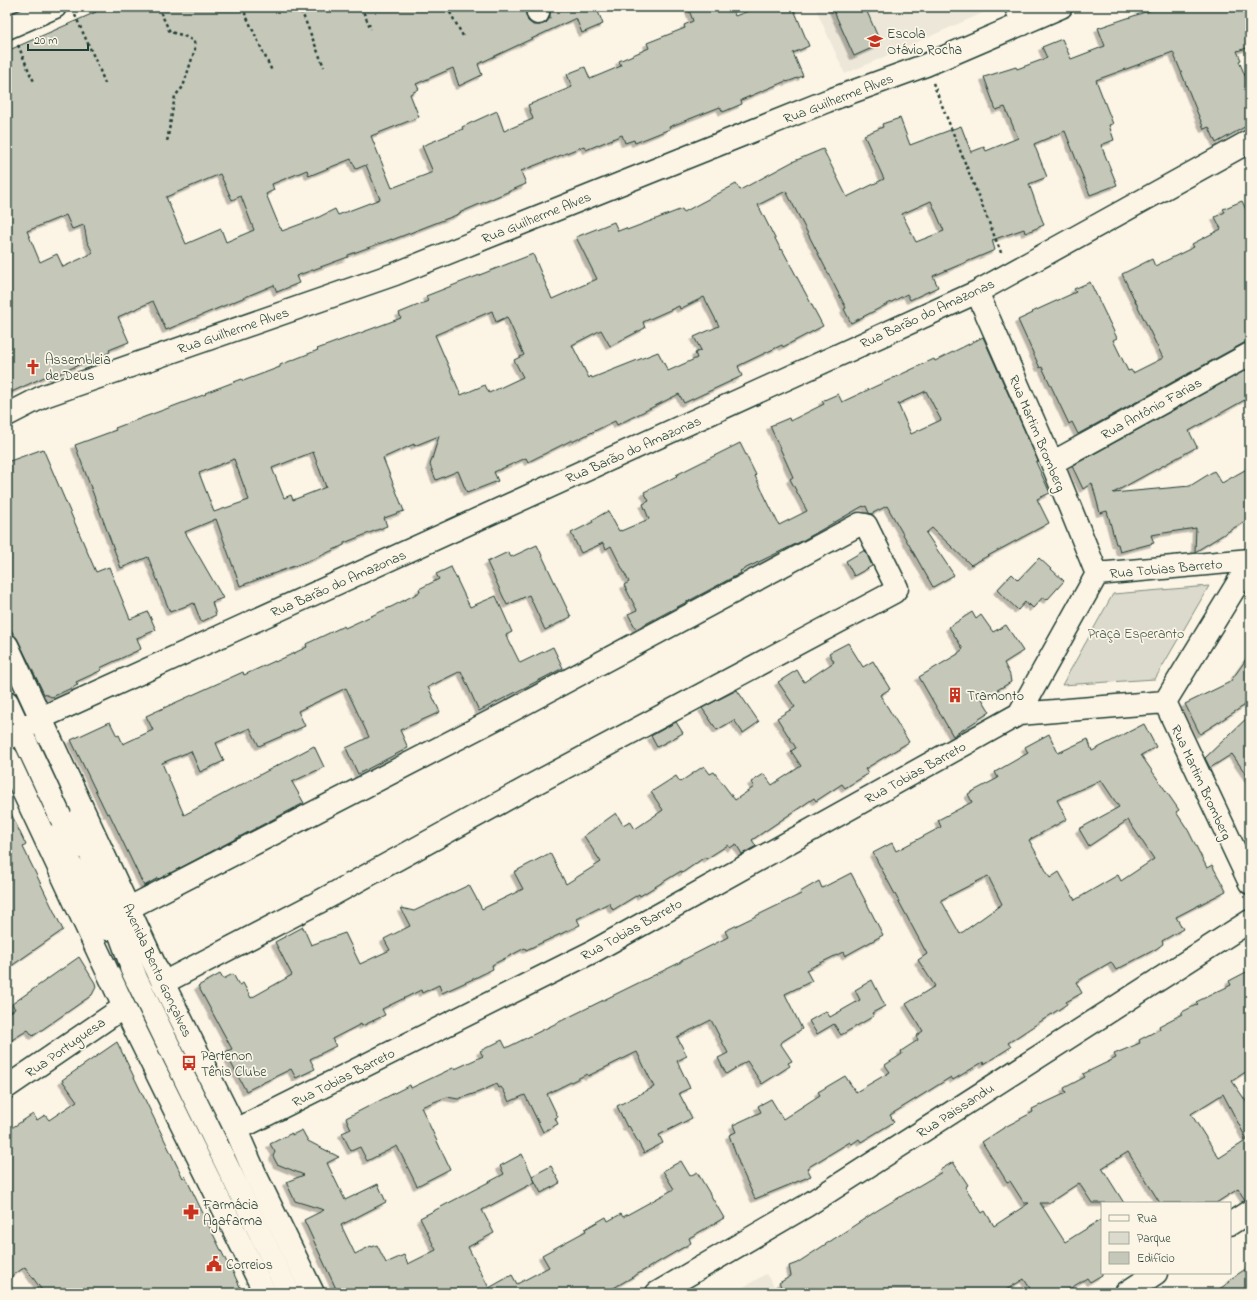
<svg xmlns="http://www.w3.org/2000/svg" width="1257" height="1300" viewBox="0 0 1257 1300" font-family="'Indie Flower',sans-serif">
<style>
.built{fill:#ece7d8}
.green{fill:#dcdacc;stroke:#7e8c80}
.building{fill:#c5c7b9;stroke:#1f3d34;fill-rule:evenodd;filter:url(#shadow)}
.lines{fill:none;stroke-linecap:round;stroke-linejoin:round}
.minor-casing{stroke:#1f3d34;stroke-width:25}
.major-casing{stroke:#1f3d34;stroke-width:25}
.path{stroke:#1f3d34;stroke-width:2.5;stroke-dasharray:3 3;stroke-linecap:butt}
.minor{stroke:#fcf5e5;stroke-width:22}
.major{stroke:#fcf5e5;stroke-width:22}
.labels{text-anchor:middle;stroke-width:3.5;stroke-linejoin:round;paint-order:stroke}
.poi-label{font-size:14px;fill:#1f3d34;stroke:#fcf5e5;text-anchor:start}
.street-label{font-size:14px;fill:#1f3d34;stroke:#fcf5e5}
.park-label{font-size:14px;fill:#455c52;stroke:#fcf5e5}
</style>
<defs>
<filter id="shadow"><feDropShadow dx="-3.5" dy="3.5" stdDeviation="0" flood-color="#0004"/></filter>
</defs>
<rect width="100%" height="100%" fill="#fcf5e5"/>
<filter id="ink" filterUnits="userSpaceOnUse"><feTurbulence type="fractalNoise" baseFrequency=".025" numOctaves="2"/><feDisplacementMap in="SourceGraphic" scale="8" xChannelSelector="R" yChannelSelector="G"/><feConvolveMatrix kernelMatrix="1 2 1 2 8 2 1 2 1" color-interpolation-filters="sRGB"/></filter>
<g filter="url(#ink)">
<!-- built -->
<path class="built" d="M815,7H994V8L845,74Z
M766,1274L779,1293H733Z"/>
<!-- green -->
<path class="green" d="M1209,586L1155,679L1062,685L1113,594Z"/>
<!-- building -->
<path class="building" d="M94,7H525L526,15L528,21L533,25H540L546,23L550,18V7H601L597,9L603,24L582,33L576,18L478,64L482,75L459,86L453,68L416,84L419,89L410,94L419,117L371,136L392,188L433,172L422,146L463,129L462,127L497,111L504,131L533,119L528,105L572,87L567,74L585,67L590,79L621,66L619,61L649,48L647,43L685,28L684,25L693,21L688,7H732L735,16L759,7H793L809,46L793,53L803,76L787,82L786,81L741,100L742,104L723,112L720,107L669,127L670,129L635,143L634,140L625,143L622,135L586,150L584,146L521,171L526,184L459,213V214L392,240V239L348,255V257L296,276L299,283L277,292L274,285L166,330L153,301L118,317L129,342L109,350L110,352L86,364L85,362L52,377L51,374L7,394V51L96,12ZM351,159L356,169L366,165L380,199L338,215L335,209L317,218L282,231L281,228H280L266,194L274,190L272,184L307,170L309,176ZM220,174L232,200L241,196L254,230L226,242L221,229L186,244L166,197ZM66,215L72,229L84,225L87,241L93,253L63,267L57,254L40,262L27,231Z
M832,7H865L881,44L854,56Z
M1160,7H1250V47L1237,51L1241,60L1239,61L1250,88V124L1216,143L1209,127L1204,129L1173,52L1096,80L1113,124L1109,125L1114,140L1101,145L1117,185L1090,195L1065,131L1034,144L1047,177L1029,184L1044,225L1025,233L1024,229L992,240L995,250L933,276L938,287L910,300L907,294L851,323L844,309L846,308L786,191L758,205L781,250L782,249L823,326L783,347L782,345L738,366L742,376L684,403L679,394L617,425L615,421L572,442V440L528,462L526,458L494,472L498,481L467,493L458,471L436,480L430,465L439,436L414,446V444L383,458L404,511L384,518L387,526L344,543V545L316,558L240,586L216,519L185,532L223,598L212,602L216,615L201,622L194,603L170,612L148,557L121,568L75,445L116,430L115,428L206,394L205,393L242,379L243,381L280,367V365L318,350L317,349L401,318L399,313L428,301L426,296L533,254L552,299L597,279L576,237L614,222L618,231L626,228L627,230L682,209L684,212L736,184L740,190L792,162L823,149L847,197L884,179L864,135L883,127L882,124L900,118L910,145L961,126L971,152L984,147L986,151L1018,138L1005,107L996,110L984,77L1016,67L1017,69L1047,58L1042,47L1062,39L1071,59L1105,46L1098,28ZM931,201L944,231L916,242L902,214ZM704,297L719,326L694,337L701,350L695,353L697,358L668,371L658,352L592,378L591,376L589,378L572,345L601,330L610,346L645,328L643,322L679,306L680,309ZM492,311L496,322L507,317L524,355L514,360L523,377L489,393L485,385L461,395L435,335ZM313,452L326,487L293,500L291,495L284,498L272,468ZM234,459L249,500L214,512L199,473Z
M1242,201L1250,218V342L1244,343L1078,434L1072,422L1069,424L1042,367L1040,368L1018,320L1033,313L1032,312L1076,292L1074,289L1090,282L1117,338L1113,340L1128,371L1131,370L1133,373L1163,358L1122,274L1152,259L1155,266L1194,247L1192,244L1221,229L1215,217L1225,212L1223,209Z
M983,337L1038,461L1036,462L1050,493L1037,499L1049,523L971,565L932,528L926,533L954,575L933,587L887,506L871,514L869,513L866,506L864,507L863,506L800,542L740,571L741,573L636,629L628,614L637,610L624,585L629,582L611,546L606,549L603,543L581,553L571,533L593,522L592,520L608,511L619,531L621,530V531L649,519L643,504L649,501L644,492L677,476L676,475L740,443L756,475L755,476L779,525L807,511L790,479L793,477L770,426L789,418L790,421L824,404L822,401L838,394L842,402L934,359L935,361ZM926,391L941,420L911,434L898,404Z
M1248,369L1250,373V397L1189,431L1197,447L1113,493L1190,486L1214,471L1222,483L1250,467V518L1195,552L1196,528L1151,535L1154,543L1120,552L1118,544H1116L1107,511L1100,513L1092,483L1083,489L1072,466Z
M43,449L96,572L109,567L130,619L148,612L156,630L137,638L141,649L100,668L102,670L76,682L78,685L52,697L44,694L18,640L14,635L7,622V462Z
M537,545L571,617L545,630L529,595L507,605L487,562L508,552L511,557Z
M865,550L872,566L854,576L846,561Z
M1039,558L1064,581L1047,600L1043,597L1033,608L1029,604L1028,606L1025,602L1018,610L997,590L1012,574L1018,580Z
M451,567L470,607L496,596L512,632L506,635L520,663L553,647L563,668L479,711L461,671L428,687L440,712L400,730L408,748L358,774L346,748L369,737L346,688L298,711L305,726L259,746L250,728L216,743L224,761L200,772L191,751L162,763L184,815L314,746L324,767L292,782L304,803L159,879L158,878L144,886L109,813L107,814L71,740L110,722L117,736L119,735L123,744L153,730L146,716L243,672L244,675L275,661V662L307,647L306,644L344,626L345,628L393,606L420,592L419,589L439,579L436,574Z
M972,612L976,619L981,615L993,632L1006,625L1023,651L1004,663L1010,675V676L1011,682L982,699L990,712L953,736L919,677L958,654V653L963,649L949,627Z
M848,643L863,667L873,661L890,689L880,695L909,742L865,769L868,774L845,788L842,784L816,801L814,798L752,840L756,846L742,854L736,844L730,848L728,845L706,859L705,857L682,873L681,871L640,896L639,894L613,910L609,903L577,919L580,925L526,950L525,948L492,965L493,969L473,979L442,993L439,985L422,993L421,990L382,1009L385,1015L362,1026L361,1024L332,1039L336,1046L310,1059L315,1069L296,1078L291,1069L246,1091L225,1052L232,1049L198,986L220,974L223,979L233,974L239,985L243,983L251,998L292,975L275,942L303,927L311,945L345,933L360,964L390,950L384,939L410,926L401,908L414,911L469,885L482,909L523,889L514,872L550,853L566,884L601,862L584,836L616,813L623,825L630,821L635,829L663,810L651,792L676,776L680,782L704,766L710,774L714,772L735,800L754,787L751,782L764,774L772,785L801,766L791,751L796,748L777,718L795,707L778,682L797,670L804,682L834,662L829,653Z
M1250,654V702L1200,734L1185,704L1230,682Z
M737,690L759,722L743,733L734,720L717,730L702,708Z
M1250,715V780L1232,754L1210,768L1205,758Z
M676,722L683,733L657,747L651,736Z
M1144,724L1156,747L1141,755L1179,810L1176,812L1188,830L1207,868L1212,865L1226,891L1176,917L1183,929L1162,941L1163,944L1156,949L1116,970L1111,962L1076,982L1082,993L1066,1002L1067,1004L1008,1043L1011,1047L984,1064L983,1062L953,1080L951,1077L890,1115L894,1122L861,1142L859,1139L852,1144L850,1142L807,1168L811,1176L755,1199L740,1166L729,1135L736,1132L733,1125L761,1112L758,1106L771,1099L783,1119L820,1095L818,1092L845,1076L856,1092L890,1072L885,1065L902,1054L901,1051L918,1040L916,1036L923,1031L906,1004L935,986L918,960L927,954L873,853L892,843L896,851L941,827L938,820L972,802L968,794L998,778L995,772L1028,753L1025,747L1049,734L1058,753L1088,739L1092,751ZM1101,780L1119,807L1079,829L1089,846L1128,820L1154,859L1121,881L1118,875L1075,900L1059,872L1050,878L1029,840L1067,819L1057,800ZM988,876L1002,904L960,934L941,900Z
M7,805L26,845L23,847L63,930L7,969Z
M851,873L883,935L845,956L843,952L806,970L812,981L785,994L802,1029L780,1043L792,1061L788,1063L790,1066L762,1084L747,1061L726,1074L718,1058L728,1053L711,1020L677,1037L687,1056L677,1061L690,1088L679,1093L692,1118L659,1135L663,1143L644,1153L629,1126L627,1127L617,1106L654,1087L637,1052L588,1076L587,1074L547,1094L558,1117L555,1118L558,1124L543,1132L525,1095L509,1102L504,1091L501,1087L499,1088L497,1084L479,1092L458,1099L447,1097L421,1107L450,1169L417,1186L397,1146L367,1161L360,1147L351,1151L342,1133L351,1129L346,1118L410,1085L411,1088L455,1067V1069L483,1056L480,1051L502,1040L506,1048L681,962V961L728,937L725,931L801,894L800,892L819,881L822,888Z
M79,957L95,983L96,987L92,995L33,1036L28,1030L7,1043V1014L15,1009L12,1004Z
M1250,970V1069L1232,1081L1250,1107V1199L1245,1200L1238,1189L1216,1203H1160L1128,1152L1102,1168L1124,1203H1092L1079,1183L1049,1203H1040L1065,1242L1102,1219V1275L1090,1282L1087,1278L1063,1293H1033L1024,1279L1001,1293H785L779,1283L791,1276L789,1266L797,1263L878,1210L942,1172L940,1170L953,1162L968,1185L965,1187L982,1213L985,1211L994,1226L1029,1203H1024L1010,1181L1007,1182L982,1142L1005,1127L1033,1112L1032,1109L1066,1093L1064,1088L1085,1077L1083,1074L1116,1058L1114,1054L1140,1043L1139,1040L1160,1029L1159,1026L1182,1014V1012L1198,1004L1196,1002L1231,985L1229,981ZM1223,1094L1247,1140L1219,1158L1191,1114Z
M872,980L885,1006L872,1013L874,1016L841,1035L834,1024L817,1034L809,1021L826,1011L830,1017L860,1000L855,990Z
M117,1042L183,1178L185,1176L230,1269L231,1268L243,1293H44L25,1267L7,1280V1131L33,1114L37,1120L45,1115L49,1120L77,1101L62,1080Z
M302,1130L308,1141L339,1157L327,1163L345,1200L378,1184L386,1202L355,1218V1219H353L341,1225L355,1254L371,1246L372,1247L377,1245L386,1263L404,1255L408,1264L436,1250L420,1218L504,1174L500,1166L522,1154L535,1182L482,1210L494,1233L468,1247L489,1288L512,1275L517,1284L549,1267L542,1255L586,1231L585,1229L606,1217L608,1221L621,1214L623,1217L674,1189L663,1171L681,1161L690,1176L697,1172L724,1218L689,1238L691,1243L605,1293H338L304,1220L324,1210L295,1201L286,1182L304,1175L277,1164L273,1156L275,1152L270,1144L292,1133V1135Z
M551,1166L560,1183L541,1193L532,1176Z
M1250,1266V1293H1213L1230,1282L1229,1280Z"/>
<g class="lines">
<defs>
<path id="minor" d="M537,7L538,13
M1016,7L1023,24
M7,28L55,7
M977,292L1052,463L1097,574
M7,415L44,396L395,274L827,101L926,65L1061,7
M1052,463L1250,354
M7,702L75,848
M1165,702L1250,883
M1019,714L1097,574L1250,560
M47,735L41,718L977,292L1250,141
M78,820L137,981
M54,836L108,929
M129,908L507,713L860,524L866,525L897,588L894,592L534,784L317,903L163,983
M131,968L289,1293
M7,1087L124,1007
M236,1130L594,951L1019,714L1165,702L1250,563
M1230,1224L1250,1211
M657,1293L806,1206L1250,921
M1126,1293L1156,1273"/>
<path id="major" d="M7,645L163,983L236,1130L257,1178L313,1293
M7,739L41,718
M7,757L124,1007L265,1293"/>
</defs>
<!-- minor casing -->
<use href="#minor" class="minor-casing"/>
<!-- major casing -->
<use href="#major" class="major-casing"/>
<!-- path -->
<path class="path" d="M158,7L170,32L182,35L194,41L195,49L183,87L175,96L167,142
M242,7L272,71
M296,7L303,15L324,67
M361,7L371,29
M447,7L463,36
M75,15L99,68L106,86
M18,45L31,76L34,81
M933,83L1002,255"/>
<!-- minor -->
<use href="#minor" class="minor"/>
<!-- major -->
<use href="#major" class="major"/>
</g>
</g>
<!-- icons -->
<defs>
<symbol id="school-bare" viewBox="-9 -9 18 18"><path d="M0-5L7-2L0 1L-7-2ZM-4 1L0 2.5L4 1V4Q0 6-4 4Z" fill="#c8321e" stroke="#fcf5e5" stroke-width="2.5" paint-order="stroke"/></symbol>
<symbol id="church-bare" viewBox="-9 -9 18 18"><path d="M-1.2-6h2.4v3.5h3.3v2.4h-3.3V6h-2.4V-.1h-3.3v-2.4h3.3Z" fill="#c8321e" stroke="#fcf5e5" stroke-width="2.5" paint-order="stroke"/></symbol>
<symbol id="building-bare" viewBox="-9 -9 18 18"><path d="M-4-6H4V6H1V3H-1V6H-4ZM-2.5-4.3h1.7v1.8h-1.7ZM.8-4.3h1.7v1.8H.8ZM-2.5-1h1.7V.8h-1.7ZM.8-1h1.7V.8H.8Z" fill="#c8321e" stroke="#fcf5e5" stroke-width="2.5" paint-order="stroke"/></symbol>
<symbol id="bus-bare" viewBox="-9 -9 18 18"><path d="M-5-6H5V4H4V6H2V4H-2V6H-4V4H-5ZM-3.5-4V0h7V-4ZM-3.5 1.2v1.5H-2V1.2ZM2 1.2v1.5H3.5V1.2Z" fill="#c8321e" stroke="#fcf5e5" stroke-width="2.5" paint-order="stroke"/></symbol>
<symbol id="pharmacy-bare" viewBox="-9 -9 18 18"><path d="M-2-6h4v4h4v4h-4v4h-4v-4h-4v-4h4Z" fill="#c8321e" stroke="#fcf5e5" stroke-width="2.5" paint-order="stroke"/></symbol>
<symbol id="civic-bare" viewBox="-9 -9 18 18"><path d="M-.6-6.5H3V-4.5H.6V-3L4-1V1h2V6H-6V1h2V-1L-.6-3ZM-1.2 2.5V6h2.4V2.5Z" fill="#c8321e" stroke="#fcf5e5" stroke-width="2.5" paint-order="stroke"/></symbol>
</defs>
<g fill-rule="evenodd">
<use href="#school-bare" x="864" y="30" width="22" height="22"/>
<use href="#church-bare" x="22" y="356" width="22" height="22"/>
<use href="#building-bare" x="944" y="684" width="22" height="22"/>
<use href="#bus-bare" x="178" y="1052" width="22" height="22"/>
<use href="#pharmacy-bare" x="180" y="1201" width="22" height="22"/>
<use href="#civic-bare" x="203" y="1253" width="22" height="22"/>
</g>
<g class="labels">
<!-- poi labels -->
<g class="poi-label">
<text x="887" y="38">Escola<tspan x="887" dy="16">Otávio Rocha</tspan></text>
<text x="45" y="364">Assembleia<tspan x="45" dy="16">de Deus</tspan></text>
<text x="967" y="700">Tramonto</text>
<text x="201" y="1060">Partenon<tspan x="201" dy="16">Tênis Clube</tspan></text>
<text x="203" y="1209">Farmácia<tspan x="203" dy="16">Agafarma</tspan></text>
<text x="226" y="1269">Correios</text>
</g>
<!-- street labels -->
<g class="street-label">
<text transform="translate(838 98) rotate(-21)" y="5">Rua Guilherme Alves</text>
<text transform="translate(536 217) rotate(-22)" y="5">Rua Guilherme Alves</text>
<text transform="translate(927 313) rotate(-25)" y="5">Rua Barão do Amazonas</text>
<text transform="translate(233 330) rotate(-19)" y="5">Rua Guilherme Alves</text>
<text transform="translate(1151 408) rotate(-29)" y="5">Rua Antônio Farias</text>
<text transform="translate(1038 433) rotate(67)" y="5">Rua Martim Bromberg</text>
<text transform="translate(633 449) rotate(-24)" y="5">Rua Barão do Amazonas</text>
<text transform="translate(1166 568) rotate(-5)" y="5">Rua Tobias Barreto</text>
<text transform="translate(338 583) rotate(-24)" y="5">Rua Barão do Amazonas</text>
<text transform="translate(915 772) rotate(-29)" y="5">Rua Tobias Barreto</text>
<text transform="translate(1202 782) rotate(65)" y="5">Rua Martim Bromberg</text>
<text transform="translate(631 929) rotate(-29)" y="5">Rua Tobias Barreto</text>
<text transform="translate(158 970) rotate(65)" y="5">Avenida Bento Gonçalves</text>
<text transform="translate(65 1047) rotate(-35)" y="5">Rua Portuguesa</text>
<text transform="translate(343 1077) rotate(-27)" y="5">Rua Tobias Barreto</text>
<text transform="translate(955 1110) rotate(-33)" y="5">Rua Paissandu</text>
</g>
<!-- park labels -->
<g class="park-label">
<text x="1136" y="638">Praça Esperanto</text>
</g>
</g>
<!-- margin -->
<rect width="1257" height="1300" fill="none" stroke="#fcf5e5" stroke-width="24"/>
<rect x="12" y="12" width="1233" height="1276" fill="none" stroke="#1f3d34" stroke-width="1.5" filter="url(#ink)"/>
<!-- legend -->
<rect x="1101" y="1202" width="130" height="72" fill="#fcf5e5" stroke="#a4ab9e"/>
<rect x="1109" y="1215" width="20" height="6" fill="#fcf5e5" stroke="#a4ab9e"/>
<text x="1137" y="1222" font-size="12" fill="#1f3d34">Rua</text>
<rect x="1109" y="1232" width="20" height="12" fill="#dcdacc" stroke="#a4ab9e"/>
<text x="1137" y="1242" font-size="12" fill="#1f3d34">Parque</text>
<rect x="1109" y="1252" width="20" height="12" fill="#c5c7b9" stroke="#a4ab9e"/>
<text x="1137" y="1262" font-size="12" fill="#1f3d34">Edifício</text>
<!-- scale -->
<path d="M28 44v6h60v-6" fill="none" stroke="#1f3d34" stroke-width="2"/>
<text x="34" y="44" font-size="12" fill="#1f3d34" stroke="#fcf5e5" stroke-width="3" paint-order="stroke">20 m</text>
</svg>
